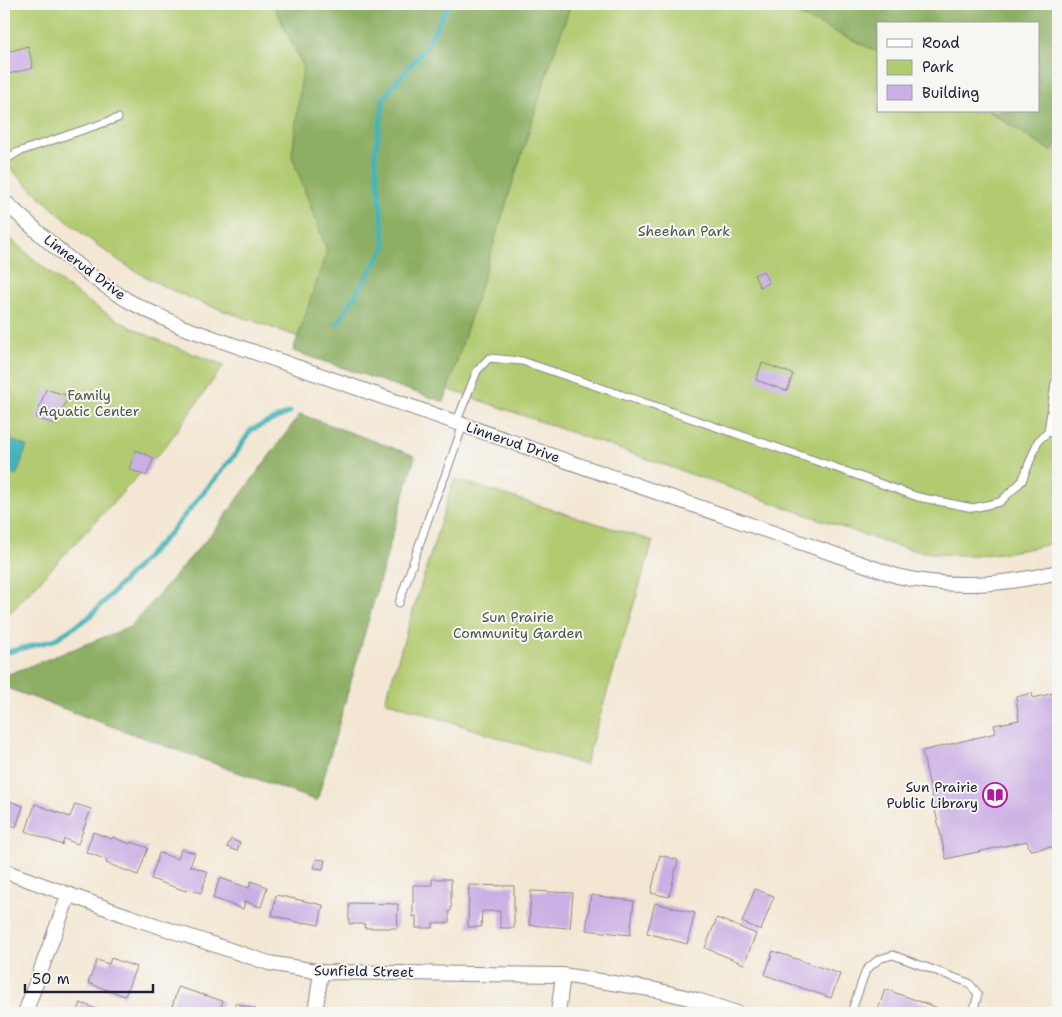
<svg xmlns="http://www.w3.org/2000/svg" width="1062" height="1017" viewBox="0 0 1062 1017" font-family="'Shantell Sans',sans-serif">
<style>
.green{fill:#b2cb71;stroke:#6a7656;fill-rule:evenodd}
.forest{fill:#8daf63;stroke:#58684f}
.water{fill:#44b4ba;stroke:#336b7a}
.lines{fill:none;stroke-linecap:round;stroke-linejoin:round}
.stream{stroke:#44b4ba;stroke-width:5}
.building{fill:#caafe4}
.lane-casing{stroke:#8a8487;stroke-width:9}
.street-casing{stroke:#8a8487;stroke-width:16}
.lane{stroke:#fff;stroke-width:7}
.street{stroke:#fff;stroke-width:14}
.labels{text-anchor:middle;stroke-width:4;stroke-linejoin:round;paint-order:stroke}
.park-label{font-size:14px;fill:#4d554b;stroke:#f6f6f2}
.street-label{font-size:14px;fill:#22223b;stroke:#f6f6f2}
.poi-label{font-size:14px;fill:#22223b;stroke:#f6f6f2;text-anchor:end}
</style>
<rect width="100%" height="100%" fill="#f6f6f2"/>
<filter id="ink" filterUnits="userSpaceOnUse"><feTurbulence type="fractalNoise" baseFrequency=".02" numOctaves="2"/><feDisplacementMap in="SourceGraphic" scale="10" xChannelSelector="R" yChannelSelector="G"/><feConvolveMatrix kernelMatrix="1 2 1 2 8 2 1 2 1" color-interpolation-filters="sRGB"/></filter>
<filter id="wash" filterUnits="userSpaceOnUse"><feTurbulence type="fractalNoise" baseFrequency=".0096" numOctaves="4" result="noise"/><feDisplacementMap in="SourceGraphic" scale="20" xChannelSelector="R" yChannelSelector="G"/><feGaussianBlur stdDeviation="1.12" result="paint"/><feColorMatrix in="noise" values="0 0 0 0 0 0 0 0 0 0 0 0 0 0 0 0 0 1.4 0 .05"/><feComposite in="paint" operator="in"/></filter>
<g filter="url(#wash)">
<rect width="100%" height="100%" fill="#f3e7d3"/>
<!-- green -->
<path class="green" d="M4,4H1058V542C1002,556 953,561 896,546L216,308C180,295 145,279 114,257C74,230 39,196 4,163ZM878,24H1038V111H878Z
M4,233C42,267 80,300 125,324C157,341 191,353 224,365L165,447L9,614L4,612Z
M454,479L653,541L585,765L385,701Z"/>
<!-- forest -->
<path class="forest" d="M273,4H571L549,67L444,402L293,351L327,251L292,156L303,66Z
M770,4H1058V141L1052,152L988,111H1038V24H878V52L791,11Z
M300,414L415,456L317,801L4,687V676L130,627L218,526Z"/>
<!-- water -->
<path class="water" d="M4,438L27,446L16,476L4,472Z"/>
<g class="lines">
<!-- stream -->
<path class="stream" d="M337,324L385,247L375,154L384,97L425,48L449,4
M4,653L54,640L88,618L170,533L234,456L251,430L290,412"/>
</g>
<g id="blocks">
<!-- building -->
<path class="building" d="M28,46L33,68L4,75V53Z
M763,271L769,283L760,287L754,275Z
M762,363L793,374L787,391L756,380Z
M46,389L68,396L57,425L36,418Z
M136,450L154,458L146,476L129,469Z
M1058,692V846L1030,850L1027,841L946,859L922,751L996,733L994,725L1019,720L1016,697L1032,693L1033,698Z
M4,799L23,806L16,827L4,822Z
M35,804L70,817L75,804L91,809L78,844L64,839L62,845L26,831Z
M93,832L112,839L113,837L130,844L131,842L148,848L138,875L106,863L107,860L86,852Z
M231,839L240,843L237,851L227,847Z
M181,849L195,853L190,866L208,872L201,893L187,889L186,891L151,879L159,853L178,859Z
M660,855L678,860L669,897L651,893Z
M316,859L325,860L323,869L314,868Z
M220,878L249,888L251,881L267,887L261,907L245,901L243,909L213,898Z
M432,879H451V911H449V923H433V928H416V916L413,917V885H432Z
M469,885L514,886V928H500V911H482L481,927H468Z
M755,889L774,896L761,930L742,922Z
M531,891L573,893L570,928L529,925Z
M276,895L323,905L319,925L304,922V924L272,915Z
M591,895L634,901L630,935L586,930Z
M349,903L398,904L397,928H364L365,924H349Z
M655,903L695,913L687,944L647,933Z
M717,918L756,934L744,964L705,948Z
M773,951L840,974L831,998L765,975Z
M111,958L136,967L125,996L88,983L97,960L109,964Z
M178,987L223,1001L219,1013H189L172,1007Z
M885,989L952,1013H877Z
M81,1003L107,1013H77Z
M235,1003L256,1009L254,1013H233Z"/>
</g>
</g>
<g filter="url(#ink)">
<use href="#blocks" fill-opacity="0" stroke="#8a8487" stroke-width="1"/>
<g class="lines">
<defs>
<path id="lane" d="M4,161L18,152L118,118
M456,423L477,371L489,358L522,361L828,465L918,497L973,508L1000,502L1022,481L1038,441L1048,432L1058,435
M1048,432L1055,383
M399,603L434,502L445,476L463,425
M851,1013L866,970L879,959L893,955L969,983L978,994L973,1013"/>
<path id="street" d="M4,201C43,237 82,273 127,300C145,310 164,318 182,327L897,576C950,589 1006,585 1058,572
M4,871L128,916L269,963L321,972L563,975L656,990L697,1000L737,1013
M25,1013L69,894
M315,1013L321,972
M558,1013L563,975"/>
</defs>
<!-- lane casing -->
<use href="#lane" class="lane-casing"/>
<!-- street casing -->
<use href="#street" class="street-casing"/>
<!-- lane -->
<use href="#lane" class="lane"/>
<!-- street -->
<use href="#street" class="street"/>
</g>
</g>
<!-- icons -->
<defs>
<symbol id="library-ring" viewBox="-11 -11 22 22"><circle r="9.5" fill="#f6f6f2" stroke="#b5179e" stroke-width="1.5"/><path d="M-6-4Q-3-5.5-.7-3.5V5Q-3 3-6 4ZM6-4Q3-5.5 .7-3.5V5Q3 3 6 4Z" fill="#b5179e"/></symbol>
</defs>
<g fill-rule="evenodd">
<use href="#library-ring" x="981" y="781" width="28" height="28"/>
</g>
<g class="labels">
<!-- park labels -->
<g class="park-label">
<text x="684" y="236">Sheehan Park</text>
<text x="89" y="400">Family<tspan x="89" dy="16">Aquatic Center</tspan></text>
<text x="518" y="622">Sun Prairie<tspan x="518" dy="16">Community Garden</tspan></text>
</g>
<!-- street labels -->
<g class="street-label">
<text transform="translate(85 267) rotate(37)" y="5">Linnerud Drive</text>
<text transform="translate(513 442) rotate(19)" y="5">Linnerud Drive</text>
<text transform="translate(364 971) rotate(1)" y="5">Sunfield Street</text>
</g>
<!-- poi labels -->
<g class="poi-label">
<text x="978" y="792">Sun Prairie<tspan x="978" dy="16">Public Library</tspan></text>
</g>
</g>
<!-- margin -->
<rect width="1062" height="1017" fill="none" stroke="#f6f6f2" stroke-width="20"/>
<!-- legend -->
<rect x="877" y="22" width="162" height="90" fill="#f6f6f2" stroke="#a1a1a9"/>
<rect x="887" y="39" width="25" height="8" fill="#ffffff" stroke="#a1a1a9"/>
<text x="922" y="48" font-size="15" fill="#22223b">Road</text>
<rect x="887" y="60" width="25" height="15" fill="#b2cb71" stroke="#a1a1a9"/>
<text x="922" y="72" font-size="15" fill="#22223b">Park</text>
<rect x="887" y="85" width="25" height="15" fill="#caafe4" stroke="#a1a1a9"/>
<text x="922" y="98" font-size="15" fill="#22223b">Building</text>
<!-- scale -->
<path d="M25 984v8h128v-8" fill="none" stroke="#22223b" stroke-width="2.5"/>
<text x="32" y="984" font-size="15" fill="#22223b" stroke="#f6f6f2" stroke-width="4" paint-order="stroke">50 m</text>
</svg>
